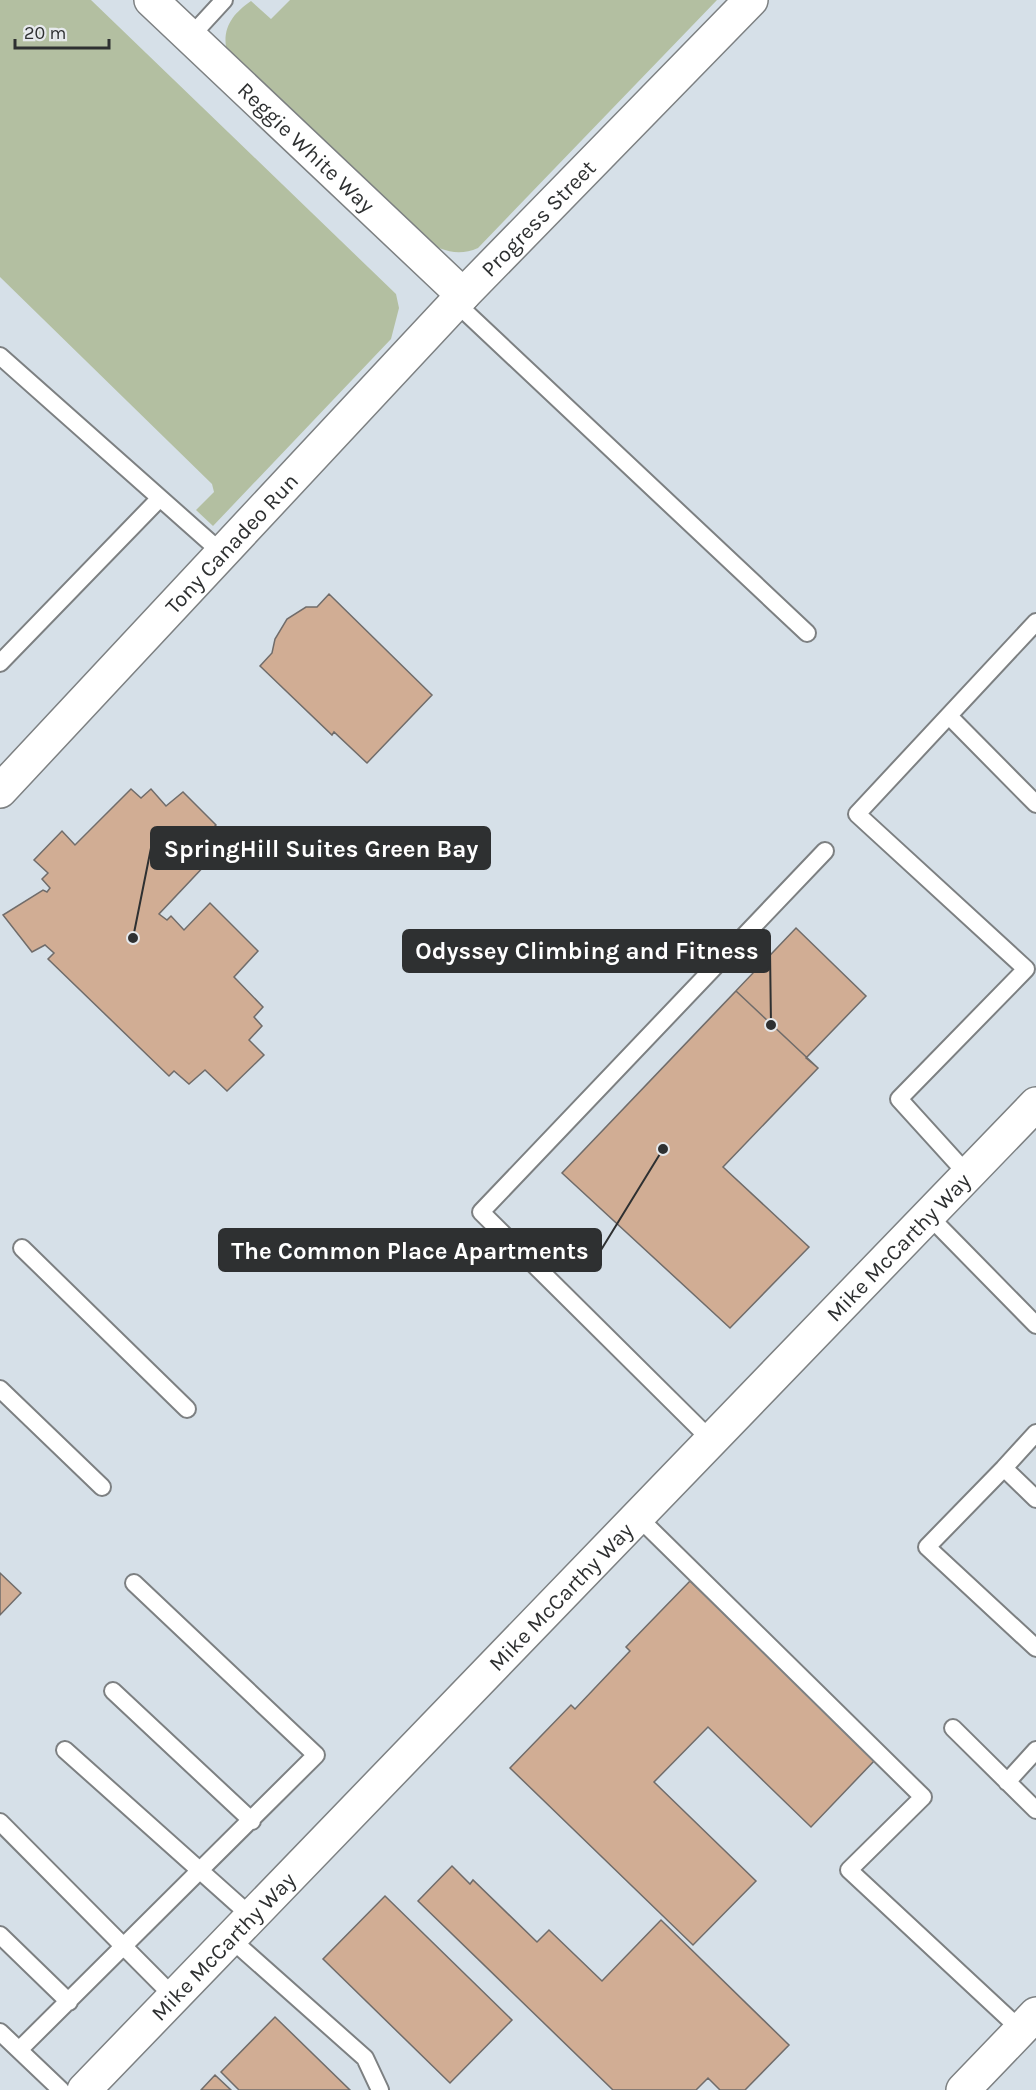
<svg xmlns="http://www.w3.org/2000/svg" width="1036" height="2090" viewBox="0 0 1036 2090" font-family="Karla,sans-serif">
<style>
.built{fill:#d6e0e8}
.green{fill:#b3bfa1}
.building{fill:#d1ad94;stroke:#706c6a;stroke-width:1.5}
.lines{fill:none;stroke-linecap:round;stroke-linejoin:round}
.service-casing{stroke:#7d8082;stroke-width:20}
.minor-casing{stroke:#7d8082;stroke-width:36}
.service{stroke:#fff;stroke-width:16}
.minor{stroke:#fff;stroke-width:33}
.labels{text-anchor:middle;stroke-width:5;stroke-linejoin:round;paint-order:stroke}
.street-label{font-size:22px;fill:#2e3031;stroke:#e7eaed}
.leader{fill:none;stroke:#2e3031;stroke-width:2}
.callout-dot{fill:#2e3031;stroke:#e7eaed;stroke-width:2}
.callout{fill:#2e3031;stroke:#2e3031;stroke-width:2}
.callout-label{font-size:24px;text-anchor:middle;font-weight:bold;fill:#fff}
</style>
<rect width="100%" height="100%" fill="#e7eaed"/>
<!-- built -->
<path class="built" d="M0,0H1036V2090H0Z"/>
<!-- green -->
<path class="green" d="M0,0H91L396,294L399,308L391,339L213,526L196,510L214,492L212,484L0,277Z
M290,0H717L478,248C458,257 440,251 423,238L226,47C223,26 234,13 251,1L271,19Z"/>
<!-- building -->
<path class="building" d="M329,594L432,695L367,763L334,732L332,735L260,666L272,653L275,639L287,619L306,607H317Z
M131,789L141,798L151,789L166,806L183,792L216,825L193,848L208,862L159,914L167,920L171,916L184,930L210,903L258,951L234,977L263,1007L254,1017L262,1026L249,1040L264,1055L227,1091L205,1070L189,1084L174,1071L169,1076L48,959L54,953L45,945L32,952L3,915L43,890L47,892L50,888L42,879L48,873L34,860L62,831L75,845Z
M796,928L866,996L806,1058L818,1068L723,1167L809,1247L730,1328L562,1173Z
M736,991L818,1068L723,1167L809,1247L730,1328L562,1173Z
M0,1573L21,1593L0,1615Z
M690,1581L875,1760L811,1827L708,1727L654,1782L756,1881L693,1945L510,1768L571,1705L575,1709L630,1651L626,1647Z
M452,1866L470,1884L473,1880L537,1942L549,1930L602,1981L661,1920L789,2045L745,2090H720L708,2078L696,2090H613L418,1901Z
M385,1896L512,2020L450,2083L323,1959Z
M275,2017L350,2090H239L221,2072Z
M215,2075L231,2090H201Z"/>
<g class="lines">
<defs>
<path id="service" d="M190,37L224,0
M456,303L807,633
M0,356L160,498
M0,663L160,498L222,553
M949,716L1036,804
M968,1175L899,1099L1026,969L857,814L1036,622
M928,1215L1036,1325
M22,1248L187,1409
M0,1389L102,1487
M1036,1433L1004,1468L1036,1499
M711,1440L481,1212L825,851
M1004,1468L927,1547L1036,1648
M637,1516L923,1797L849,1870L1021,2030
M113,1691L252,1821
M953,1728L1036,1810
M65,1750L252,1917
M1007,1782L1036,1750
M0,1822L174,1997
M0,1935L69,2002
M231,1939L365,2058L380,2090
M0,2032L61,2090
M19,2050L316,1755L134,1583"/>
<g id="minor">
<path id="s1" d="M151,0L463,295"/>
<path id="s2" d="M0,791L463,295L751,0"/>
<path id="s3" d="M84,2090L1036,1104"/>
<path d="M963,2090L1036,2014"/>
</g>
</defs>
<!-- service casing -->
<use href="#service" class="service-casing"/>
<!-- minor casing -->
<use href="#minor" class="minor-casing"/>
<!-- service -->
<use href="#service" class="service"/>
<!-- minor -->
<use href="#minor" class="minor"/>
</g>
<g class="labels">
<!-- street labels -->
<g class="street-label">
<text dy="8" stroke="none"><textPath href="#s1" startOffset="214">Reggie White Way</textPath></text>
<text dy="8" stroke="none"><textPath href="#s2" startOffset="786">Progress Street</textPath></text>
<text dy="8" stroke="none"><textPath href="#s2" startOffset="339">Tony Canadeo Run</textPath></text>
<text dy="8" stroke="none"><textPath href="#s3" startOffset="1172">Mike McCarthy Way</textPath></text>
<text dy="8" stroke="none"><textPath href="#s3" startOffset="686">Mike McCarthy Way</textPath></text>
<text dy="8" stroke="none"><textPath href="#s3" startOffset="200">Mike McCarthy Way</textPath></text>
</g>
</g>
<!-- callouts -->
<path class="leader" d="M133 938L151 848M771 1025L770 951M663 1149L601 1250"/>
<g class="callout-dot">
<circle cx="133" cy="938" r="6"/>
<circle cx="771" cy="1025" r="6"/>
<circle cx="663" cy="1149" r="6"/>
</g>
<g class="callout">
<rect x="151" y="827" width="339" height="42" rx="6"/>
<rect x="403" y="930" width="367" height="42" rx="6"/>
<rect x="219" y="1229" width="382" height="42" rx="6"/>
</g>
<g class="callout-label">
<text x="321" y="857">SpringHill Suites Green Bay</text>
<text x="587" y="959">Odyssey Climbing and Fitness</text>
<text x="410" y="1259">The Common Place Apartments</text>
</g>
<!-- scale -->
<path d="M15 39v9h94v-9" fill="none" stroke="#2e3031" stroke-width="3"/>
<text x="24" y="39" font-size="18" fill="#2e3031" stroke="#e7eaed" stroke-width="4.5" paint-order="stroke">20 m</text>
</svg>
